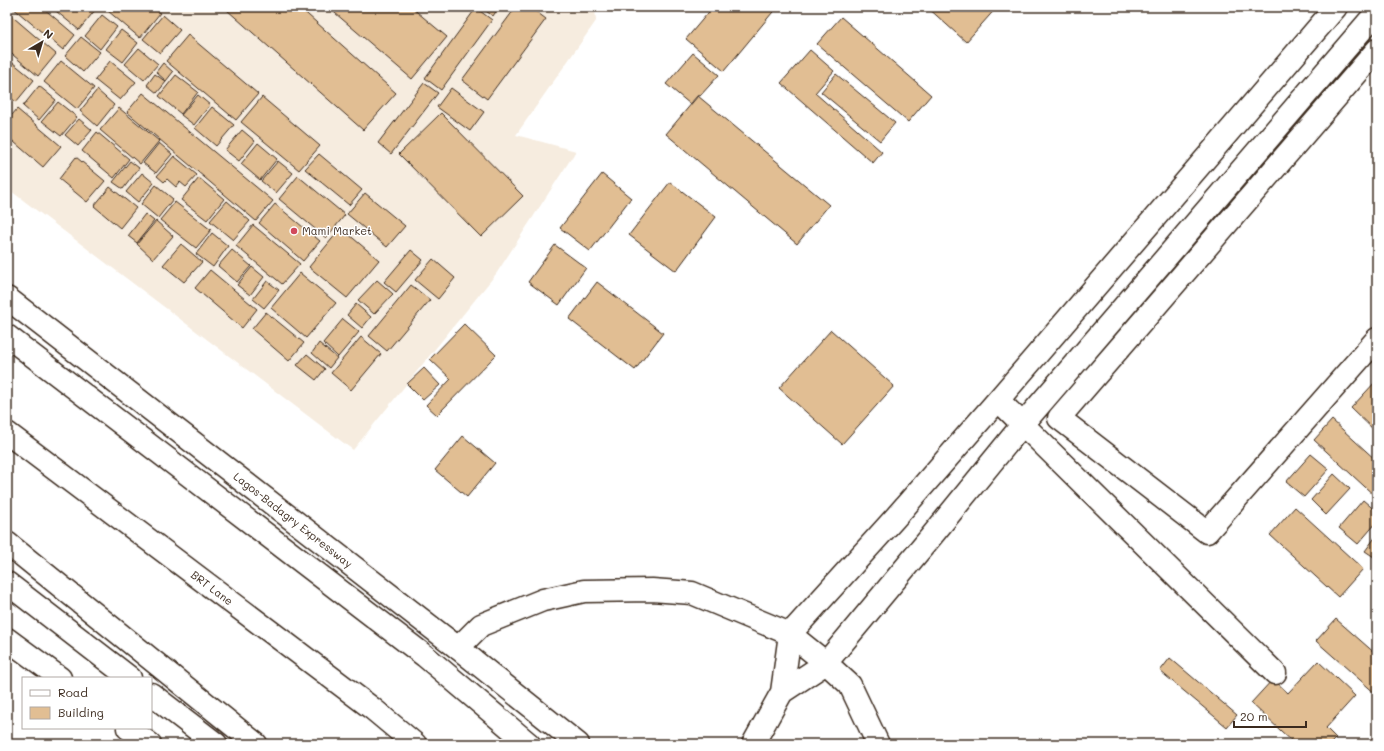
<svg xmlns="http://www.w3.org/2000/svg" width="1384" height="751" viewBox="0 0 1384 751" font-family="Mali,sans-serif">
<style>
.built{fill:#f6ecdf}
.building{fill:#e1be93;stroke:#3b2a1e}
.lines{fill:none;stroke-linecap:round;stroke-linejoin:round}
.minor-casing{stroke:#3b2a1e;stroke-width:25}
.major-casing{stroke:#3b2a1e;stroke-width:25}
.highway-casing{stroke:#3b2a1e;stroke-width:25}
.minor{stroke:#fff;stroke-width:22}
.major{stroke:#fff;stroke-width:22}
.highway{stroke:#fff;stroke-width:22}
.poi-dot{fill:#d1495b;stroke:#fff;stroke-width:1.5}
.labels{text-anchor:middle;stroke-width:3;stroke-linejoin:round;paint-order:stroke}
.poi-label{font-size:11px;fill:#3b2a1e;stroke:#fff;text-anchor:start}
.street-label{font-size:11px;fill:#3b2a1e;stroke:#fff}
</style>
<rect width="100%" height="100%" fill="#fff"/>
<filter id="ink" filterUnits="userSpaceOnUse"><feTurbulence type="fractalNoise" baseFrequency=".025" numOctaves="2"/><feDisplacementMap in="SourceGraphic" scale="8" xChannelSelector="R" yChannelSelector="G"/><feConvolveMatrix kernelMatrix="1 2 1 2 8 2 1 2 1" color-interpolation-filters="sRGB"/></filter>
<g filter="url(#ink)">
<!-- built -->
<path class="built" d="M7,7H595L596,21L516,135L576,151L496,274L353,450L7,188Z"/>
<!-- building -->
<path class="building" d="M12,7H42L75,35L63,50Z
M51,7H93L96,9L79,30Z
M112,7H152L160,13L140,38L108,11Z
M229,7H299L396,93L363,130L227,10Z
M328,7H411L447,37L412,79Z
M480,7H499L493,16Z
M516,7H530L546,19L487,99L462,80Z
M713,7H777L724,71L686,39Z
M927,7H997L966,42Z
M476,8L492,20L441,90L425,78Z
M7,12L56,54L38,76L7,50Z
M102,15L117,27L100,49L85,36Z
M163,15L180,30L160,53L143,39Z
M841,17L931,95L908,122L817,44Z
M121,30L138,43L123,62L106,49Z
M188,35L258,94L236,120L166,61Z
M81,37L100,52L83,72L65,56Z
M139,48L158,64L144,80L125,64Z
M810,50L834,71L815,93L882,152L873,163L781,83Z
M693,53L719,75L700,96L698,95L690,104L666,84Z
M7,58L34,80L16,102L7,95Z
M61,61L94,88L77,109L44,82Z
M110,61L136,82L120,100L95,80Z
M163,63L173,72L166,81L156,72Z
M155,74L166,82L157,93L147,85Z
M836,74L895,123L880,141L821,92Z
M176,75L198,92L181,114L159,96Z
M424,83L438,93L391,154L378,143Z
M39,86L56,100L39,120L23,106Z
M451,88L484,112L470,131L437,107Z
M97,90L114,105L97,126L80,111Z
M143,93L273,201L256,221L127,112Z
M198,95L210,105L194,125L181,115Z
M698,96L829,205L797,244L666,134Z
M262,97L320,146L299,170L241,122Z
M58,102L77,117L61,136L42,121Z
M212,107L234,125L216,146L195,128Z
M119,108L159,141L140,164L100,130Z
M17,109L61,146L43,167L7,136V121Z
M441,113L523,196L481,237L399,154Z
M79,119L92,130L78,146L65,135Z
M242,130L255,141L239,161L225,150Z
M97,132L129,159L114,178L82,151Z
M159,143L172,154L156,173L143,163Z
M258,143L277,159L260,180L241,164Z
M319,154L362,190L349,205L305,169Z
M174,156L197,175L186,187L180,182L176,187L167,179L164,182L157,176Z
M76,157L105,181L87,202L59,179Z
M130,161L139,168L123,189L113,182Z
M278,161L293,173L276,193L261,181Z
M142,173L154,183L138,202L126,192Z
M602,174L631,198L590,251L560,228Z
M298,176L345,215L326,238L279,199Z
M199,178L224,199L207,220L181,200Z
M670,182L716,217L676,271L629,235Z
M156,185L173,199L158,218L141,204Z
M110,187L136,208L120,228L94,206Z
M365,193L405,226L387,247L347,214Z
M227,201L250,221L233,240L210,221Z
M175,202L211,230L196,248L160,220Z
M275,204L320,241L303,261L259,223Z
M145,214L154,221L137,243L128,236Z
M156,221L173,236L153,259L137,244Z
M253,225L300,264L282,284L236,246Z
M341,228L379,260L347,298L309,267Z
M212,233L228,246L213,267L196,254Z
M181,244L202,262L184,282L163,265Z
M555,245L586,268L559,305L528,282Z
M232,250L251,266L237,282L218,266Z
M411,250L423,260L396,292L384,282Z
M433,259L455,278L438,299L415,280Z
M252,267L264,277L250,295L237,285Z
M210,270L257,309L242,328L195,288Z
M300,273L336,303L306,338L271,308Z
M377,280L393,294L374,314L358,300Z
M267,281L279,290L264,308L253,299Z
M597,282L663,333L635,370L569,319Z
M411,285L430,300L387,351L369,336Z
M356,304L371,317L362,328L347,315Z
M266,312L304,343L289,361L252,329Z
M343,319L359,332L338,357L323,343Z
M464,324L496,355L437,415L426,405L451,379L430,359Z
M831,330L894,386L842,444L779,388Z
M361,337L381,354L351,390L331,373Z
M319,343L337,358L329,368L312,353Z
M307,354L325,369L316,380L297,365Z
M424,368L440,385L423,400L407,384Z
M1377,380V433L1351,408Z
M1332,420L1377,461V498L1314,440Z
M463,436L495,463L467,497L435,470Z
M1311,454L1329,469L1304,497L1286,482Z
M1334,474L1350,489L1326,515L1311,500Z
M1363,500L1377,512V522L1358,544L1339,528Z
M1295,507L1363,569L1338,597L1270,535Z
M1377,535V559L1365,551Z
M1336,619L1377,655V695L1316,641Z
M1170,658L1237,715L1227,727L1160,671Z
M1318,661L1355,696L1326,728L1336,738L1330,744H1295L1251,703L1273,679L1288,693Z"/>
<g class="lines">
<defs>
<path id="minor" d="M1377,50L1059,418L1207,532L1377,339
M998,400L1275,673
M7,433L373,709L415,744
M7,543L256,744
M458,648L481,625L543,600L584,591L652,590L692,593L790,634L826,663L850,685L878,744
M782,692L826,663L930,538L1023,424L1377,12
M753,744L782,692L790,634L895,518L998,400L1336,7"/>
<path id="major" d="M7,298L458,648L578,744
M7,639L60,678
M128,728L150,744"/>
<path id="highway" d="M7,336L425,656L529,744
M7,583L130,678
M151,694L216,744"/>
</defs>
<!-- minor casing -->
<use href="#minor" class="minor-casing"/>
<!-- major casing -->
<use href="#major" class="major-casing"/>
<!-- highway casing -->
<use href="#highway" class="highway-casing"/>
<!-- minor -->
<use href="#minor" class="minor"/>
<!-- major -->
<use href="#major" class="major"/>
<!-- highway -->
<use href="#highway" class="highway"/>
</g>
</g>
<!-- markers -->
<circle class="poi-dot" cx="294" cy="231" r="4"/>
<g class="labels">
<!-- poi labels -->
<g class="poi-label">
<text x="302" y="235">Mami Market</text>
</g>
<!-- street labels -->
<g class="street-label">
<text transform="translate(293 520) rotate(38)" y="4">Lagos-Badagry Expressway</text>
<text transform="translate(212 588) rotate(37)" y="4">BRT Lane</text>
</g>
</g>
<!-- margin -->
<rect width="1384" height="751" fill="none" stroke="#fff" stroke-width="24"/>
<rect x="12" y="12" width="1360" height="727" fill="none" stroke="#3b2a1e" stroke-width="1.5" filter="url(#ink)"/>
<!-- legend -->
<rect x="22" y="677" width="130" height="52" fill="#ffffff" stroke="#b1aaa5"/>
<rect x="30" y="690" width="20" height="6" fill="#ffffff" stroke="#b1aaa5"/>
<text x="58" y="697" font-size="12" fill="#3b2a1e">Road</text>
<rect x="30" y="707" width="20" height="12" fill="#e1be93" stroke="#b1aaa5"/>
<text x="58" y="717" font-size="12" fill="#3b2a1e">Building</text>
<!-- north arrow -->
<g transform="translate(42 42) rotate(38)" stroke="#ffffff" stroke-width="3" paint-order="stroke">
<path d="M0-3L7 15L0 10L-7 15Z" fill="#3b2a1e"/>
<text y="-6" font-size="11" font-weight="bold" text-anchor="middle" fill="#3b2a1e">N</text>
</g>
<!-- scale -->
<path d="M1234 721v6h72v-6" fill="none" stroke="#3b2a1e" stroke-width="2"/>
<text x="1240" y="721" font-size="12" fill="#3b2a1e" stroke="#ffffff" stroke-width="3" paint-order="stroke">20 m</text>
</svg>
